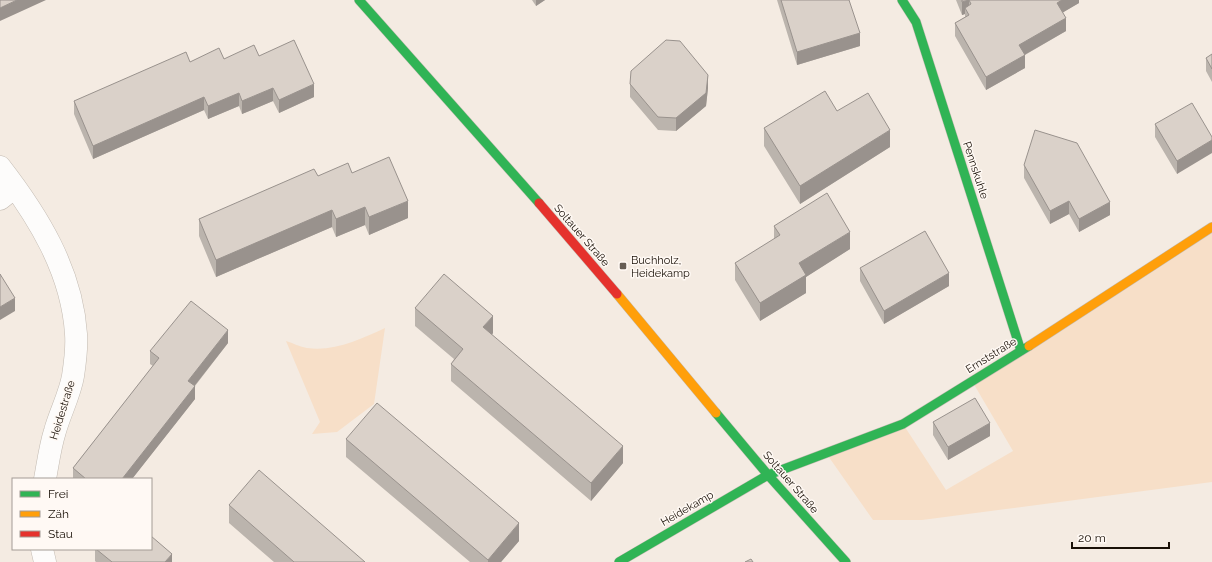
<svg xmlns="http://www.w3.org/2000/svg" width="1212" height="562" viewBox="0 0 1212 562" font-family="Raleway,sans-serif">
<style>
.green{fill:#f7dfc8}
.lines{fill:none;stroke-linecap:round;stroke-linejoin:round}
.street-casing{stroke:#c2bab1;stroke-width:23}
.fast-casing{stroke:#c2bab1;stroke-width:10}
.slow-casing{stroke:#c2bab1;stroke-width:10}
.jam-casing{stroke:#c2bab1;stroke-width:10}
.street{stroke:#fdfcfb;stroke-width:22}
.fast{stroke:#30b455;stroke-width:9}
.slow{stroke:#ff9f0a;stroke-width:9}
.jam{stroke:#e5322d;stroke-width:9}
.wall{fill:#bbb4ad}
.shaded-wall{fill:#99928d}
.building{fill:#dad1c9;stroke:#99928d}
.poi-dot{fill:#665d54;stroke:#fff9f4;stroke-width:1.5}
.labels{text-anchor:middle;stroke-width:3;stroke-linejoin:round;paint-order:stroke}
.street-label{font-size:11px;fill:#191007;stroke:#fff9f4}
.poi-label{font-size:11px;fill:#191007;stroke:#fff9f4;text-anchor:start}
</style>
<rect width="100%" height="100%" fill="#f4ebe2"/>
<!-- green -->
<path class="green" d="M1212,227V482L922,520H873L826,453L903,424L946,490L1013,451L972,381Z
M385,328L374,404L337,432L312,434L320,422L286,341C293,343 300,347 307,348C334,352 361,339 385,328Z"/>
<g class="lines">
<defs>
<path id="street" d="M0,167C38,216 72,271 76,334C77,347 75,363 73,376C70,394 60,413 55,431C50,447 48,463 45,479
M0,199L15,187
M42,549L45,562"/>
<path id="fast" d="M359,0L539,203
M902,0L916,22L1021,351
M716,413L768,475L846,562
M619,562L768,475L903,424L1029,346"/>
<path id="slow" d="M617,294L716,413
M1029,346L1212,227"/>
<path id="jam" d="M539,203L617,294"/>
</defs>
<!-- street casing -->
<use href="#street" class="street-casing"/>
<!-- fast casing -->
<use href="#fast" class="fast-casing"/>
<!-- slow casing -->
<use href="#slow" class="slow-casing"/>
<!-- jam casing -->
<use href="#jam" class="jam-casing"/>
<!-- street -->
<use href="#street" class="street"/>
<!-- fast -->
<use href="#fast" class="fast"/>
<!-- slow -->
<use href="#slow" class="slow"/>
<!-- jam -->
<use href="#jam" class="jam"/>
</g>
<!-- wall -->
<path class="wall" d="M532,0H545L536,6Z
M777,0H849L860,46L797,65Z
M956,0H1079V3L1063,12L1066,31L1025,55V68L986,90L955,36V23L965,17V14L962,15Z
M1212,54V82L1206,71V58Z
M259,56L314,97L279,113L273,101L242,114L239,106L208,119L204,110L93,159L74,114V101L224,59Z
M630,84L708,88L706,106L676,131L658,130L630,97Z
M837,111L890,147L800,204L764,146V128Z
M1155,124L1212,137L1177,174L1155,137Z
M1024,165L1110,215L1079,232L1069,214L1050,224L1024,178Z
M352,173L408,218L369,235L365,225L336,237L332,227L216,277L199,236V219L318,176Z
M774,226L850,249L806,277V293L760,321L735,280V263L774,239Z
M860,268L949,286L884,324L860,281Z
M415,308L493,333L492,335L623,463L591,501L451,381V364L454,359L415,326Z
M228,343L195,386V399L132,479H73V468L153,366L150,364V351Z
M933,422L990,436L948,460L933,435Z
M346,439L519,541L501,562H470L346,457Z
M229,505L365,562H274L229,523Z
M95,549H151L172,562H96L95,561Z"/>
<!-- shaded-wall -->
<path class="shaded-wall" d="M17,0H46L0,21V8Z
M536,0H545L536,6Z
M969,0V13L965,8V14L962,15V2Z
M1062,0H1079V3L1057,16V3Z
M1066,18V31L1019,58V45Z
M860,33V46L797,65V52Z
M1025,55V68L986,90V77Z
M708,75V88L706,106L676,131V118Z
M314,84V97L279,113V100Z
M273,88V101L242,114V101Z
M239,93V106L208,119V106Z
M204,97V110L93,159V146Z
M890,130V147L800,204V186Z
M1212,140V153L1177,174V161Z
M408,201V218L369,235V217Z
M1069,201V214L1050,224V211Z
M1110,202V215L1079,232V219Z
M365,207V225L336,237V219Z
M332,210V227L216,277V260Z
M850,232V249L806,277V293L760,321V303L799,263Z
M949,273V286L884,324V311Z
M15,298V311L0,320V307Z
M493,316V333L483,345V327Z
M228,330V343L188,394V381Z
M195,386V399L132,479H122Z
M990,423V436L948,460V447Z
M623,446V463L591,501V483Z
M519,523V541L501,562H488V560Z
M172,554V562H165Z"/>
<!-- building -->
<path class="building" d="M0,0H17L0,8Z
M781,0H849L860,33L797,52Z
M962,0H969L962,2Z
M969,0H1062L1057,3L1066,18L1019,45L1025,55L986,77L955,23L969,15L965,8L971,4Z
M294,40L314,84L279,100L273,88L242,101L239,93L208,106L204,97L93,146L74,101L186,52L190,62L219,48L224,59L254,45L259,56Z
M666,40L680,41L708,75L706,93L676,118L658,117L630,84L631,71Z
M1212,54V69L1206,58Z
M825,91L837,111L868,93L890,130L800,186L764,128Z
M1192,103L1212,137V140L1177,161L1155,124Z
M1035,130L1077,143L1110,202L1079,219L1069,201L1050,211L1024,165Z
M389,157L408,201L369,217L365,207L336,219L332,210L216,260L199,219L314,169L318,176L348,163L352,173Z
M827,193L850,232L799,263L806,275L760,303L735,263L780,235L774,226Z
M925,231L949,273L884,311L860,268Z
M0,274L15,298L0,307Z
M444,274L493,316L483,327L623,446L591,483L451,364L463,349L415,308Z
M191,301L228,330L188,381L195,386L122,479H86L73,468L159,358L150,351Z
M975,398L990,423L948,447L933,422Z
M377,403L519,523L488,560L346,439Z
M259,470L365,562H294L229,505Z
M151,536L172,554L165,562H112L96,549H151Z
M751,559L753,562H745Z"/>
<!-- markers -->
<rect class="poi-dot" x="619" y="262" width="8" height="8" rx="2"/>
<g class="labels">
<!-- street labels -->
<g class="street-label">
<text transform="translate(976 170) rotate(72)" y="4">Pennskuhle</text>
<text transform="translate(582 235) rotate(49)" y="4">Soltauer Straße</text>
<text transform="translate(991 355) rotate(-32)" y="4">Ernststraße</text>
<text transform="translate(62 410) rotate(-73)" y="4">Heidestraße</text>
<text transform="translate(791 482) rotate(49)" y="4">Soltauer Straße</text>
<text transform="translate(687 508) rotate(-30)" y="4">Heidekamp</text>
</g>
<!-- poi labels -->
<g class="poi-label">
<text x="631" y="264">Buchholz,<tspan x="631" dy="13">Heidekamp</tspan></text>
</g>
</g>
<!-- legend -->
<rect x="12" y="478" width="140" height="72" fill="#fff9f4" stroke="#a39c95"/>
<rect x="20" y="491" width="20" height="6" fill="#30b455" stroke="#a39c95"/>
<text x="48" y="498" font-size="12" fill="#191007">Frei</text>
<rect x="20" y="511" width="20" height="6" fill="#ff9f0a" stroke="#a39c95"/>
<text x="48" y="518" font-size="12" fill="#191007">Zäh</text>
<rect x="20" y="531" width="20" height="6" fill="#e5322d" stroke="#a39c95"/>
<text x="48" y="538" font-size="12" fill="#191007">Stau</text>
<!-- scale -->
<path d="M1072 542v6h97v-6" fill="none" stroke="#191007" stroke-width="2"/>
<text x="1078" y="542" font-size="12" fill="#191007" stroke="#fff9f4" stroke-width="3" paint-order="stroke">20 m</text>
</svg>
